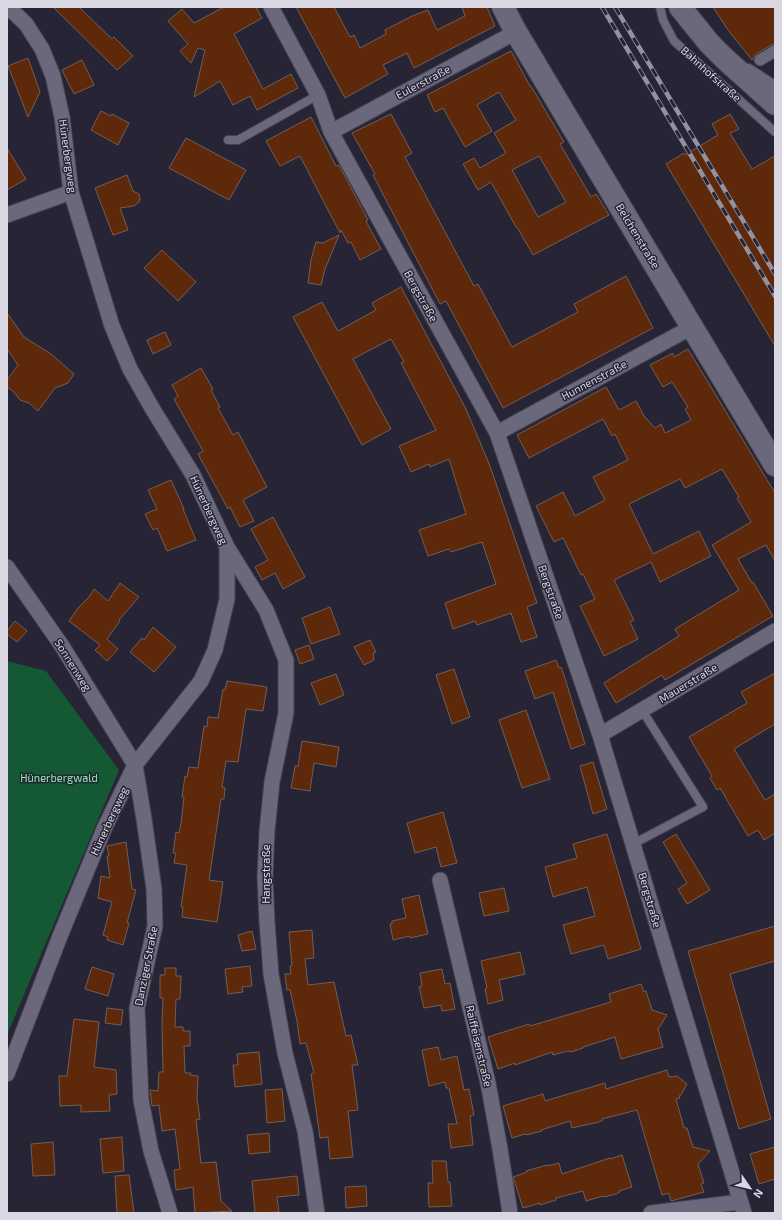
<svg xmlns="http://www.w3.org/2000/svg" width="782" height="1220" viewBox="0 0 782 1220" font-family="'Exo 2',sans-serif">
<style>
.green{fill:#145834}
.building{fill:#5e290b;stroke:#735e55;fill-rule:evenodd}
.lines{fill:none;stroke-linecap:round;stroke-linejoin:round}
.service-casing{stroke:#44424f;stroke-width:10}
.pedestrian-casing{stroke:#44424f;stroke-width:13}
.minor-casing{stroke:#44424f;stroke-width:17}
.secondary-casing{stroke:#44424f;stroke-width:24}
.service{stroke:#6b687c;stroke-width:8}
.pedestrian{stroke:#6b687c;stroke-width:11}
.minor{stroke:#6b687c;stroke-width:15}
.secondary{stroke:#6b687c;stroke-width:22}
.rail-casing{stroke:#93929f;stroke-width:4.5}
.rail{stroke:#272435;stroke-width:3;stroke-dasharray:9;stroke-linecap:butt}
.labels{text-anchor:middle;stroke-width:3;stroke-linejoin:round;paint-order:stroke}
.street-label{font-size:11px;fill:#d8d7e2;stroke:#272435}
.park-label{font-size:11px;fill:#83f1ae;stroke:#272435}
</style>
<rect width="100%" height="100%" fill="#272435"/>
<!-- green -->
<path class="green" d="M7,661L46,671L119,770L7,1035Z"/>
<!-- building -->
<path class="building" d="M53,7H79L112,39L114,37L133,56L117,70Z
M224,7H256L262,18L234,34L263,89L291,74L298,88L257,110L250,96L233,105L220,81L194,97L205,50L198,48L191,63L180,51L188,44L168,21L182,9L194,23Z
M296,7H334L350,37L354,35L360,48L386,34L385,30L412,16L428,10L437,30L465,16L462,7H487L495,26L414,68L407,53L383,65L388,74L345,98Z
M713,7H775V44L771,45L756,54L752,60L728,30Z
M511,51L530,86H531L564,142L560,144L591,197L596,194L609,215L533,255L517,227H516L491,182L478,190L463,164L474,158L480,168L506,153L494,133L516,120L499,92L477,105L492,131L465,147L443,108L435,112L427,95ZM539,156L566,202L538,217L512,170Z
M28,58L40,92L28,117L8,66Z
M82,60L94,85L74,94L62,70Z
M101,111L111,116L112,114L129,123L118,145L91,130Z
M391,114L412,153L405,157L474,286L478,284L512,347L578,312L574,304L626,276L653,328L503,408L446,301L440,304L373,175L375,174L352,133Z
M730,114L739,129L730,133L752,169L775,156V346L666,164L684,153L685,155L718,135L712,124Z
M311,117L336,166L339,165L368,220L366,221L381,249L360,260L351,242L348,243L341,230L340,233L300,156L280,166L266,141Z
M186,138L246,170L229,200L169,168Z
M7,148L26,179L7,190Z
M127,175L133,191L139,194L140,199L139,202L134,206L120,208L128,230L113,235L95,188Z
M339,235L325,269L321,285L308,283L311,260L316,242L323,243Z
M162,250L196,282L178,301L144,268Z
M401,287L466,409L490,466L537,603L527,607L537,637L521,642L511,613L477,625L475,621L453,629L445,603L496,584L482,542L451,552L449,549L428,556L419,530L466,514L449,459L430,467L429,464L411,472L399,446L436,430L401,363L404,362L391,339L353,359L391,429L362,445L293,317L322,302L338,331L376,310L372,303Z
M7,313L24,337L51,354L74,374L68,383L55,388L38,411L29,403L20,400L13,391L7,387V380L18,365L7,349Z
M165,332L171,345L153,354L147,340Z
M688,349L775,493V561L766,545L738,559L752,583L753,582L773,616L665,680L662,675L616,703L604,683L679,636L675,629L739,590L712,545L751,522L737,498L739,497L722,469L685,488L680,479L629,504L653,554L699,531L711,556L660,582L651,562L614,580L634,620L630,622L638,639L604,656L580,606L595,599L583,574L581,575L563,538L554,542L536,506L563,492L575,516L605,500L593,477L628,460L615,434L612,436L603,419L529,458L517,435L606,387L619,410L636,401L644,416L655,428L661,424L665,433L691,420L685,409L688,407L672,382L663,387L650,365L673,353L674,357Z
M201,368L213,389L211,390L220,407L218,408L233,435L238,432L267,487L243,500L254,521L240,527L230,507L228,509L198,454L203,451L174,399L178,396L172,385Z
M171,480L184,509H183L196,540L167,551L157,528L153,530L145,514L157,509L148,490Z
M273,517L305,577L283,589L275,573L262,580L255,567L268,560L251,529Z
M120,583L139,597L119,620L120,621L107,639L118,649L107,661L95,650L100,645L69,621L78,608L89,597L94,589L108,601Z
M330,607L340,634L311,644L302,618Z
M15,621L27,631L17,642L7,634V631Z
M153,627L176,647L154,672L130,652L142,638L144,640Z
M370,640L376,652L373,653L374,660L364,665L354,647Z
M309,645L314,659L300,664L295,650Z
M556,660L559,668L561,667L564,675L585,744L571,749L553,692L535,699L525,671Z
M454,669L470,717L452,724L436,675Z
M775,673V724L734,749L765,800L775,794V833L764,840L758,830L748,836L720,788L717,790L710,778L712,776L689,737L747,703L741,692Z
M336,674L344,695L320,705L311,683Z
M227,681L267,687L263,711L246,709L238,762L226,761L222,787L225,788L224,799H221L209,880L223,882L217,922L182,917L183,907H181L187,865L174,863L176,853H173L176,832L179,833L181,823L184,797H182L185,776L187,777L189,767L198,768L204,726L207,727L208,717L218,718L223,689L225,690Z
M526,710L550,779L522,788L499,720Z
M302,741L339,747L336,767L314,763L310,791L291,788L295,766H298Z
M593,762L607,809L593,814L580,766Z
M443,812L457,863L441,867L436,847L415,853L407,823Z
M607,834L641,949L608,959L604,945L571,954L563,925L595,916L587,887L553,897L545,867L577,858L573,844Z
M676,834L710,890L687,904L678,889L687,883L663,842Z
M126,842L132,889L136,890L127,923H129L123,945L107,940L108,937L103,935L112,902L98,898L101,876L110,878L107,856H109L107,846Z
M504,888L509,911L484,916L479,893Z
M419,895L428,934L410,938V936L393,940L390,924H392V921L406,918L402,899Z
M775,926V961L730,974L771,1119L739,1129L688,951Z
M312,930L314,958L305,959L308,985L334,982L346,1036L351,1035L358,1065H352L358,1110L348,1111L353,1157L330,1159L328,1137L320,1138L311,1074L314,1073L306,1043L300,1044L297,1021L290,990H287L285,974H291L290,966H292L289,932Z
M252,931L256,949L242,951L238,935Z
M520,952L525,974L499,980L503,1000L488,1004L485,989L487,988L481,961Z
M250,966L252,986L242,987L243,992L228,994L225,969Z
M92,967L114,974L108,996L85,989Z
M165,968H176V976H181L180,999H176L175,1027H183V1031H190V1046H184L185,1073H191L190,1075L198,1076L197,1099L200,1119L196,1120L201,1163L216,1162L221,1201L232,1211L195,1213L193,1187L176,1190L174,1170L180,1169L175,1129L162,1131L159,1105L152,1106L150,1090L158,1091L159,1072H163L162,1024L163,998H160V975H165Z
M442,969L445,984L450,983L455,1009L442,1011L441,1005L424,1008L419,987L422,986L420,973Z
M641,984L644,992L646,991L652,1010L667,1015L658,1029L663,1047L621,1059L615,1037L583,1047V1048L571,1052L568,1051L553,1055L552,1052L515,1065V1063L498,1069L488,1037L529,1024L530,1026L611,1002L609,994Z
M107,1008L123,1010L121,1025L105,1023Z
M74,1019L99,1022L94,1067L116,1070L117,1094L109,1095L110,1111L81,1112V1105L60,1106L59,1076H67Z
M438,1047L441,1060L457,1056L464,1090L469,1089L474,1115L470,1116L473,1145L451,1148L448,1124H457L449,1088H446L445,1082L429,1086L422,1050Z
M259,1052L262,1084L235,1087L233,1065H238L237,1054Z
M667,1070L669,1077L677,1076L687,1084L681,1095L679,1096L680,1098L676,1099L684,1128H687L693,1147L710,1151L698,1164L704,1183L701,1184L704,1192L671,1201L669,1193L662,1195L637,1110L602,1119L603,1120L599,1122L572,1128L570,1121L541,1130L542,1131L526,1135L525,1134L512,1138L503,1106L543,1094L545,1101L605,1083L606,1089Z
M282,1089L285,1121L267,1123L265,1090Z
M269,1133L270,1152L249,1154L247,1135Z
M122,1137L124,1171L103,1173L100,1139Z
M53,1142L55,1175L33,1176L31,1144Z
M775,1147V1179L759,1184L750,1154Z
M622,1155L632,1187L619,1191L620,1192L616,1194L604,1197L603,1196L586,1201L583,1191L556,1198V1200L540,1205V1203L523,1208L513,1177L527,1172L526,1171L547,1165V1166L559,1163L562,1174L610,1158V1159Z
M432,1161H446L448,1182H450L452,1206L429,1207L428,1183H433Z
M129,1175L134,1213H117L115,1176Z
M297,1176L299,1195L277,1197L279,1212L255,1213L252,1181Z
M366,1186L367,1206L346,1208L345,1187Z"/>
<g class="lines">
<defs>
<path id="service" d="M660,7L663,20L674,41L775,132
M749,68L775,85
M228,140H238L318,95
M633,844L703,807L642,710"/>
<path id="pedestrian" d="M760,60L775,51"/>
<path id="minor" d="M271,7L318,95L331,132L497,433L600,735L744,1213
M331,132L516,32
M7,215L71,192
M497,433L692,327
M227,547L266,610L286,660V713L272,782L267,831L265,877L267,922L271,974L285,1053L305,1131L317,1213
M7,567L62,646L135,765L144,819L154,889L155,926L137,1008L141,1100L151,1151L170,1213
M600,735L775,631
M440,880L488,1083L500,1149L510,1213
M7,1074L60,936L104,829L135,765L201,681L215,650L227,599V547L193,475L152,408L130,369L112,326L71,192L62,117L53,76L42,49L26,24L8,7
M651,1213L740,1202"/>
<path id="secondary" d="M503,7L516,32L692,327L775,465
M680,7L709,43L725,59L775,104"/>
</defs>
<!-- service casing -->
<use href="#service" class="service-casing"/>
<!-- pedestrian casing -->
<use href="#pedestrian" class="pedestrian-casing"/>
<!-- minor casing -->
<use href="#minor" class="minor-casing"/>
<!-- secondary casing -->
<use href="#secondary" class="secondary-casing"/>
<!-- service -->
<use href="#service" class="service"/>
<!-- pedestrian -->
<use href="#pedestrian" class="pedestrian"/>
<!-- minor -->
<use href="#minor" class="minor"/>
<!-- secondary -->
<use href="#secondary" class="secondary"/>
<defs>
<path id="rail" d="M602,7L775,296
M615,7L775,274"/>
</defs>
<!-- rail casing -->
<use href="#rail" class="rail-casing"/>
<!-- rail -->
<use href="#rail" class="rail"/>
</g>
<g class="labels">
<!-- street labels -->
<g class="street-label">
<text transform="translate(711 74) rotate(42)" y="4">Bahnhofstraße</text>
<text transform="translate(423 82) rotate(-28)" y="4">Eulerstraße</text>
<text transform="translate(68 156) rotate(82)" y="4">Hünerbergweg</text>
<text transform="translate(638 236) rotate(59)" y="4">Belchenstraße</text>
<text transform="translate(421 296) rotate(61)" y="4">Bergstraße</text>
<text transform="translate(594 380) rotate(-28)" y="4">Hunnenstraße</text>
<text transform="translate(209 510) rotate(65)" y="4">Hünerbergweg</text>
<text transform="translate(551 592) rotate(71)" y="4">Bergstraße</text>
<text transform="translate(73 665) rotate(58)" y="4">Sonnenweg</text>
<text transform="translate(688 683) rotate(-31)" y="4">Mauerstraße</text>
<text transform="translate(109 821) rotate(-65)" y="4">Hünerbergweg</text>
<text transform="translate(266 874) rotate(-90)" y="4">Hangstraße</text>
<text transform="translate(650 900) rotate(74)" y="4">Bergstraße</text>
<text transform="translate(146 966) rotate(-79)" y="4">Danziger Straße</text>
<text transform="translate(479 1046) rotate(77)" y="4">Raiffeisenstraße</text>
</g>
<!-- park labels -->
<g class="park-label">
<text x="59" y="782">Hünerbergwald</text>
</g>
</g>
<!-- border -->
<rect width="782" height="1220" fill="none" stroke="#d8d7e2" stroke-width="16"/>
<!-- north arrow -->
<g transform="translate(750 1188) rotate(124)" stroke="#272435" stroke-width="3" paint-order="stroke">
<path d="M0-3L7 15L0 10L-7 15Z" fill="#d8d7e2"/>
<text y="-6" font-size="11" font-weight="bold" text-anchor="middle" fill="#d8d7e2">N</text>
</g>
</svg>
